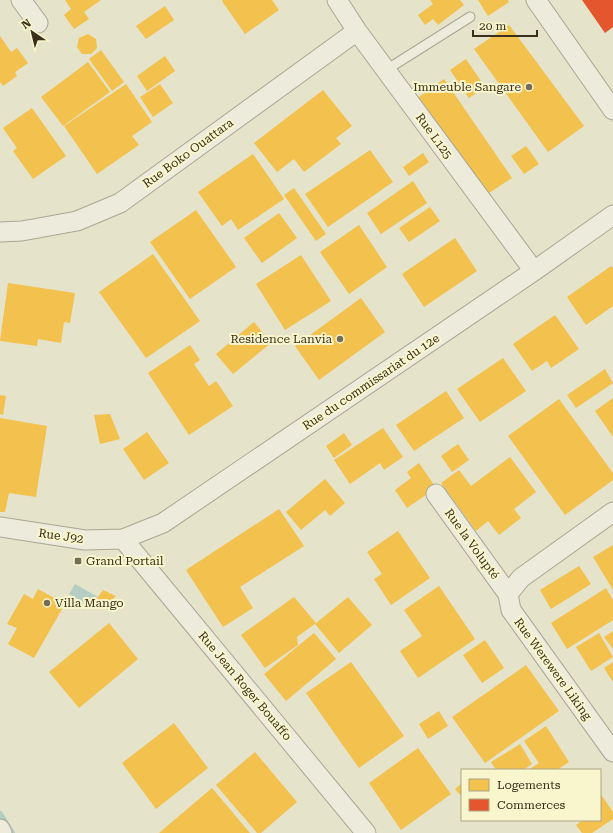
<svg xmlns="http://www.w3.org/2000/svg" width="613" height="833" viewBox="0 0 613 833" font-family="'Roboto Serif',serif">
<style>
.water{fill:#b5cdc3}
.homes{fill:#f2c14e}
.shops{fill:#e4572e}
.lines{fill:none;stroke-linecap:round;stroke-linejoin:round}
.stream{stroke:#b5cdc3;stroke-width:6}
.service-casing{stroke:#aaa693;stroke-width:11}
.minor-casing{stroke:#aaa693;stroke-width:21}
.service{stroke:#edebdb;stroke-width:9}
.minor{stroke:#edebdb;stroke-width:19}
.poi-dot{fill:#756e57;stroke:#f9f5cc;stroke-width:1.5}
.labels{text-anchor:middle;stroke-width:4;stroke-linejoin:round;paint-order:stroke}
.poi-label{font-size:12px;fill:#392f1a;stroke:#f9f5cc;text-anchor:end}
.street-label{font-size:12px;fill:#392f1a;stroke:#f9f5cc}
</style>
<rect width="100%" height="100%" fill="#e5e3c9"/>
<!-- water -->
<path class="water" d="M75,584L98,597L92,607L69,594Z"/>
<!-- homes -->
<path class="homes" d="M65,0H101L84,12L89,19L74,29L64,15L71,9Z
M223,0H272L279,10L245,34L222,1Z
M430,0H460L464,5L438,25L433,19L425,25L418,15L433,4Z
M478,0H508L509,2L488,16Z
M165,6L174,20L146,39L136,26Z
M509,25L584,126L548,152L474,49Z
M88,34L96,39L97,48L91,54H82L77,47L79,38Z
M0,36L11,52L17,48L28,63L15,72L17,76L3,86L0,82Z
M101,50L124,82L112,91L89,59Z
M165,56L175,71L147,91L137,76Z
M466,59L485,87L469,98L450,70Z
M88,62L110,92L63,126L41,97Z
M444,79L512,178L483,197L416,99Z
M126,84L152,122L132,136L139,145L97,174L64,126Z
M160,84L173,103L153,117L140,97Z
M323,90L352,126L336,138L341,144L304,172L294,159L277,172L254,143Z
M32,108L66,156L33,179L13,151L17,148L3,128Z
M526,146L539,164L524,174L511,156Z
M370,150L393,182L328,227L305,194Z
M423,153L429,162L409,176L403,167Z
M253,154L284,199L238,230L231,219L222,226L198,192Z
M413,181L427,203L381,234L367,213Z
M294,188L326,234L316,241L284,195Z
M430,207L440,221L409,242L399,228Z
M196,210L236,267L190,299L150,242Z
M279,213L297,238L262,263L244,238Z
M359,225L387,267L349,294L320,252Z
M455,238L477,271L424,307L402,274Z
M153,254L200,321L146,358L99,292Z
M301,255L331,301L285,330L256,284Z
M611,266L613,268V306L586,325L567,297Z
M8,283L75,293L70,323L64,322L61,343L38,339L37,346L0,341Z
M361,298L385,332L319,380L295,346Z
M555,315L579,349L551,368L547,361L532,371L513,344Z
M254,322L271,343L233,374L216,354Z
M190,345L200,360L194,364L209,386L216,381L233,406L189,435L148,373Z
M503,358L526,391L480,422L457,389Z
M605,369L613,383L576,408L567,395Z
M446,391L464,418L414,451L396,425Z
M0,395L6,396L3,415L0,414Z
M613,398V437L595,411Z
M559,399L613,473V480L565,515L508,436Z
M110,414L120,439L100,444L94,415Z
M0,418L47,426L36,497L9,493L5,512H0Z
M383,428L403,457L384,470L380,463L350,484L334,460Z
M147,432L169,463L144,480L123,449Z
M344,433L352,445L334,458L326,446Z
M458,444L469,460L452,472L441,456Z
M510,457L536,492L514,509L521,518L499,535L488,521L476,531L441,483L459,470L471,486Z
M419,463L436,488L407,508L395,490L411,478L407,472Z
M325,479L345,503L330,516L325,510L301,530L286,512Z
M279,509L304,546L240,587L253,608L223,627L186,570Z
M398,531L430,578L391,605L374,579L382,574L367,552Z
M613,545V590L593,557Z
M579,566L591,584L551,609L540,590Z
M439,586L475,639L418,678L400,651L422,636L404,610Z
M606,588L613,600V620L567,649L551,623Z
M38,589L65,604L34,658L8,644L17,628L7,624L24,594L33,599Z
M103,590L116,596L102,609L94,603Z
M294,597L316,623L297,637L298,645L265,668L241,635Z
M348,597L372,625L339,653L315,624Z
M109,623L138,659L79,708L49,672Z
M613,631V649L604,637Z
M314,633L336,659L286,701L264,674Z
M599,633L613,657L591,671L576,647Z
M485,640L504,668L482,683L463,655Z
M351,662L404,736L359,768L306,693Z
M613,662V682L604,668Z
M526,665L559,711L485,763L452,717Z
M439,711L448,726L428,739L419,724Z
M174,723L208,768L156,809L122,763Z
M546,726L569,762L557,770H531L530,769L539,763L524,741Z
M520,744L532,764L523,770H496L491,762Z
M418,748L451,794L401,830L369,783Z
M255,752L297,802L261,833H257L216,785Z
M462,783V797L455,789Z
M212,788L250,833H159Z
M600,793L613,812V819L592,833H582L576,825L583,820H600Z"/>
<!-- shops -->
<path class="shops" d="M582,0H613V27L605,33Z"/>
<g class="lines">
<!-- stream -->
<path class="stream" d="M0,814L12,833"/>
<defs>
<path id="service" d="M386,70L470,17"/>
<path id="minor" d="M21,0L38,23
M337,0L357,31L534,271
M536,0L613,110
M0,232L22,231L77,221L120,203L357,31
M436,494L508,594
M613,512L521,578L508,594L511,610L613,752
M0,527L85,540L123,539L163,523L534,271L613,215
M123,539L366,833
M0,829L2,833"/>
</defs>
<!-- service casing -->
<use href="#service" class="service-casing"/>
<!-- minor casing -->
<use href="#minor" class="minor-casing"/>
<!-- service -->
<use href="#service" class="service"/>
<!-- minor -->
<use href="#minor" class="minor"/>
</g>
<!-- markers -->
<g class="poi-dot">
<circle cx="529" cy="87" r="4"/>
<circle cx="340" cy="339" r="4"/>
<rect x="74" y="557" width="8" height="8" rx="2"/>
<circle cx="47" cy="603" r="4"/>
</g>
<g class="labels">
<!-- poi labels -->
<g class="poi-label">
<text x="521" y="91">Immeuble Sangare</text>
<text x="332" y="343">Residence Lanvia</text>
<text x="86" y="565" text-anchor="start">Grand Portail</text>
<text x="55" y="607" text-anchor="start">Villa Mango</text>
</g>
<!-- street labels -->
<g class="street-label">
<text transform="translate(434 136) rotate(54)" y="4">Rue L125</text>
<text transform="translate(188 153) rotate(-36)" y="4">Rue Boko Ouattara</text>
<text transform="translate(371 382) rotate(-34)" y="4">Rue du commissariat du 12e</text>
<text transform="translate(61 536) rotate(8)" y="4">Rue J92</text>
<text transform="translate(472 544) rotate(54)" y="4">Rue la Volupté</text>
<text transform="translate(553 669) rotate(54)" y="4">Rue Werewere Liking</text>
<text transform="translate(245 686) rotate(50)" y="4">Rue Jean Roger Bouaffo</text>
</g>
</g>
<!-- legend -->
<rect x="461" y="769" width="140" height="52" fill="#f9f5cc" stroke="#aca685"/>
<rect x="469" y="779" width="20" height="12" fill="#f2c14e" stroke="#aca685"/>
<text x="497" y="789" font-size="12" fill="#392f1a">Logements</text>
<rect x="469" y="799" width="20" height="12" fill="#e4572e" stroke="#aca685"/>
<text x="497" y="809" font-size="12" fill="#392f1a">Commerces</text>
<!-- north arrow -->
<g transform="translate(32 32) rotate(325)" stroke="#f9f5cc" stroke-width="3" paint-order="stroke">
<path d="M0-3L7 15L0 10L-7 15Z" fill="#392f1a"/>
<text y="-6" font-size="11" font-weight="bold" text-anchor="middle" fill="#392f1a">N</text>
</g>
<!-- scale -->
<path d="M473 30v6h64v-6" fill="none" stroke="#392f1a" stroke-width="2"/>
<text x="479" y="30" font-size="12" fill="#392f1a" stroke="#f9f5cc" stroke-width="3" paint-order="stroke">20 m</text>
</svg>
